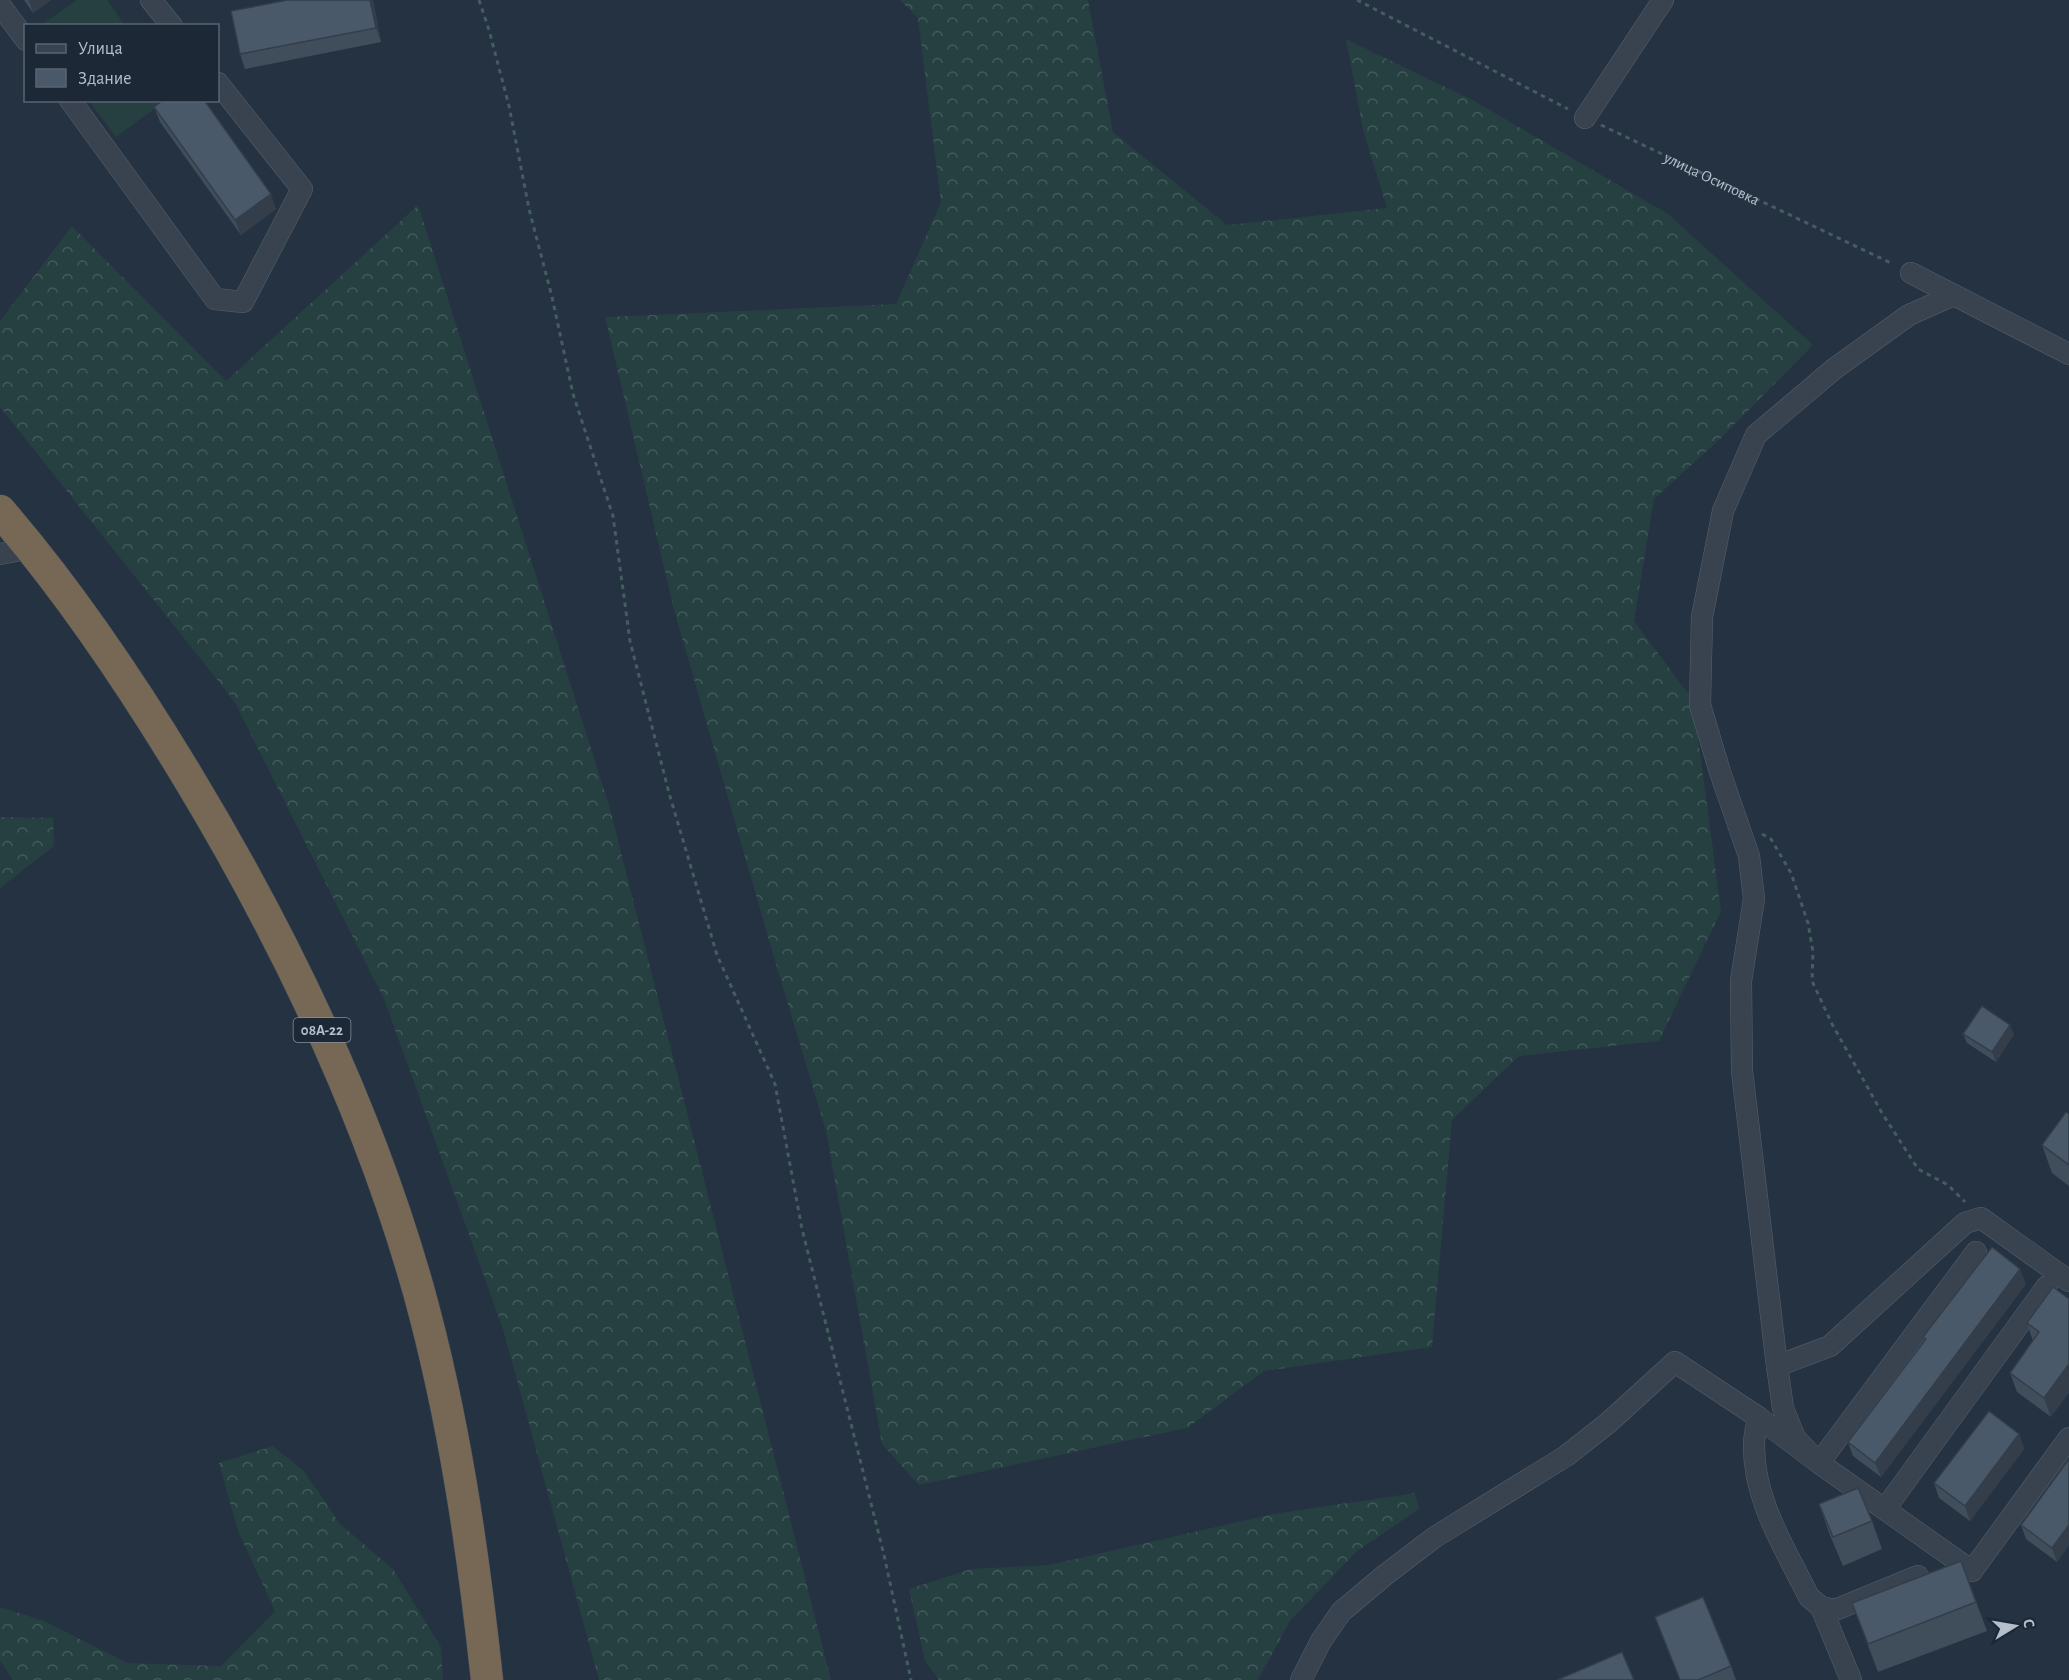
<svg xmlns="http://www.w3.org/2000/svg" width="2069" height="1680" font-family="'Alegreya Sans',sans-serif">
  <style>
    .forest { fill: url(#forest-crowns) }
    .pitch { fill: #264042 }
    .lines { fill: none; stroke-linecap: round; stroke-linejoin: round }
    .minor-casing { stroke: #56616e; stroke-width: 22 }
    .highway-casing { stroke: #434e5b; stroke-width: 33 }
    .path { stroke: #445d5f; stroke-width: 3; stroke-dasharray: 4.5 4.5; stroke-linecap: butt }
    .minor { stroke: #394350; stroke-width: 21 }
    .highway { stroke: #776855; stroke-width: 32 }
    .wall { fill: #404d5b }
    .shaded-wall { fill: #343e4a }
    .building { fill: #4a596a; stroke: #343e4a; stroke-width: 1.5 }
    .labels { text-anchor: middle; stroke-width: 4.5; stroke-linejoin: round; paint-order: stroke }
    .shield { fill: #1d2836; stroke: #87919e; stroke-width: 1.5 }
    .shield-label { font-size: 15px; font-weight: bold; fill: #b5becb }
    .street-label { font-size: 16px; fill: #b5becb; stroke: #1d2836 }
  </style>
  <defs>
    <pattern id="forest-crowns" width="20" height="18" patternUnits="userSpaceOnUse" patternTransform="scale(1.5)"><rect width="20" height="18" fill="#264042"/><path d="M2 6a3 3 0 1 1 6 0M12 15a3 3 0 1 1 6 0" fill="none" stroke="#435a5c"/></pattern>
  </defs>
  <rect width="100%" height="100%" fill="#243241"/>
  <g class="forest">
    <path d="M900 0H1088L1113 132 1227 225 1387 208 1363 130 1346 39 1476 102 1668 214 1813 345 1721 438 1654 499 1634 621 1693 700 1721 911 1659 1041 1519 1056 1452 1120 1432 1347 1264 1371 1187 1428 919 1485 882 1444 826 1131 773 954 674 610 605 317 896 304 941 202 918 18Z"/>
    <path d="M418 205 609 805 831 1680H599L503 1329 384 999 234 701 0 407V321L72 226 226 381Z"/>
    <path d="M0 817 53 818 54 846 0 888Z"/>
    <path d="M273 1446 304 1471 340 1524 393 1569 441 1647 443 1680H13L0 1661V1607L44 1621 127 1663 221 1666 275 1611 238 1531 219 1463Z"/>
    <path d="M1415 1493 1419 1509 1357 1551 1290 1621 1258 1680H939L925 1661 909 1589 971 1569 1049 1565 1273 1514Z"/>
  </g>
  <g class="pitch">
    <path d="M77 0H107L124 24 41 25Z"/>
    <path d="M89 101H165L116 137Z"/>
  </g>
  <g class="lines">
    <defs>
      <g id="minor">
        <path d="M151 0 172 26"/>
        <path d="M0 5 26 40"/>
        <path d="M70 100 215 299 243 302 302 189 218 83"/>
        <path d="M1585 118 1663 0"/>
        <path d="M1911 273 2069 354"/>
        <path d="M0 554 32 548"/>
        <path d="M1777 1366 1830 1346 1965 1223 1981 1218 2069 1281"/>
        <path d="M1758 1417C1757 1426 1754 1435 1754 1444 1753 1500 1785 1548 1809 1597L1821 1607 1835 1610 1918 1576"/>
        <path d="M1819 1463 1795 1438 1783 1408 1777 1366 1742 1071 1741 981 1754 899 1749 856 1720 772 1700 705 1702 617 1723 511 1756 435 1834 369 1909 315 1954 295"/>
        <path d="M1819 1463 1976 1252"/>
        <path d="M1885 1509 2047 1286"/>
        <path d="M1821 1607 1851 1680"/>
        <path d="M1301 1680 1321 1641 1341 1612 1385 1575 1435 1537 1566 1456 1608 1423 1675 1362 1758 1417 1819 1463 1972 1571 2069 1438"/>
      </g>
      <path id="highway" d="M0 511C70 592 131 683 186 774 284 936 368 1110 419 1292 454 1419 473 1549 487 1680"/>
    </defs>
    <use href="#minor" class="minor-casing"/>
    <use href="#highway" class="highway-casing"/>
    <g class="path">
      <path d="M479 0 489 30 509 106 529 209 552 297 573 394 613 516 630 641 669 793 717 955 775 1084 802 1229 884 1555 911 1680"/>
      <path d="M1357 0 1568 109"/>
      <path id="s1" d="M1601 125 1893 264"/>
      <path d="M1762 834 1771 839 1791 873 1808 923 1813 952 1812 981 1832 1024 1882 1113 1918 1169 1948 1185 1965 1202"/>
    </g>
    <use href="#minor" class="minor"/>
    <use href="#highway" class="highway"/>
  </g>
  <g class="wall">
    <path d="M24 0H51L33 13Z"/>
    <path d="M288 0H373L381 42 245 69 240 54Z"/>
    <path d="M154 107 276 209 241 235 160 122Z"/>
    <path d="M1963 1034H2014L1996 1062 1967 1043Z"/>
    <path d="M2069 1114V1186L2052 1173 2042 1145Z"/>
    <path d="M2026 1284 1881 1477 1853 1456 1848 1442 1925 1341 1923 1337Z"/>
    <path d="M2053 1287 2051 1417 2017 1392 2010 1373 2033 1341 2027 1323Z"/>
    <path d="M2019 1434 2024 1449 1970 1521 1939 1498 1934 1483Z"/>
    <path d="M2069 1459 2057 1562 2026 1539 2021 1525Z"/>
    <path d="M1819 1504 1872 1521 1882 1549 1843 1566 1829 1533Z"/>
    <path d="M1961 1561 1987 1631 1878 1672 1852 1603Z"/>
    <path d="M1655 1617 1731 1666 1736 1680H1680Z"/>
  </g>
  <g class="shaded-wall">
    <path d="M29 0H51L33 13Z"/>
    <path d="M370 0H373L381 42 376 28Z"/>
    <path d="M271 194 276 209 241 235 235 220Z"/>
    <path d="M2010 1025 2014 1034 1996 1062 1992 1052Z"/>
    <path d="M2020 1269 2026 1284 1881 1477 1875 1463Z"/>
    <path d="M2069 1364V1393L2051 1417 2044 1398Z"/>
    <path d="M2019 1434 2024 1449 1970 1521 1965 1506Z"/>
    <path d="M2069 1525V1546L2057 1562 2052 1548Z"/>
  </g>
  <g class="building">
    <path d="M288 0H370L376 28 240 54 231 11Z"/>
    <path d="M164 100H204L271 194 235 220 154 107Z"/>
    <path d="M1982 1006 2010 1025 1992 1052 1963 1034Z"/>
    <path d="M2066 1112 2069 1114V1165L2042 1145Z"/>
    <path d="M1992 1247 2020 1269 1875 1463 1848 1442 1926 1339 1923 1337Z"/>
    <path d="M2053 1287 2069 1299V1364L2044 1398 2010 1373 2039 1332 2027 1323Z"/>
    <path d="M1989 1411 2019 1434 1965 1506 1934 1483Z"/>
    <path d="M2069 1459V1525L2052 1548 2021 1525Z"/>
    <path d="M1858 1488 1872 1521 1833 1537 1819 1504Z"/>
    <path d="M1961 1561 1976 1602 1868 1644 1852 1603Z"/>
    <path d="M1703 1597 1731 1666 1698 1680H1680L1655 1617Z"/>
    <path d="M1622 1652 1634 1680H1557Z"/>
  </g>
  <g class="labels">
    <rect class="shield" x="293.5" y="1018" width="57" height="24" rx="4.5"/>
    <g class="shield-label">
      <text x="322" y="1035">08А-22</text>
    </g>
    <g class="street-label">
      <text dy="6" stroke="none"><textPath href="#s1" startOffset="123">улица Осиповка</textPath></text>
    </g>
  </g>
  <rect x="24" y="24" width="195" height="78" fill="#1d2836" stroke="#5a6472" stroke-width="1.5"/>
  <rect x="36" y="44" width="30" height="9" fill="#394350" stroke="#5a6472" stroke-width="1.5"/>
  <text x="78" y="54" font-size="18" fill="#b5becb">Улица</text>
  <rect x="36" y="69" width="30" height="18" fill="#4a596a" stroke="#5a6472" stroke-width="1.5"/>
  <text x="78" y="84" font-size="18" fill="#b5becb">Здание</text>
  <g transform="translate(2015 1626) rotate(79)" stroke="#1d2836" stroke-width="4.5" paint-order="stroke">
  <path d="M0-4.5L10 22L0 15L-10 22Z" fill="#b5becb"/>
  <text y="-9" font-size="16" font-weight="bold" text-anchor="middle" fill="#b5becb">С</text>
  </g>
</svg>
